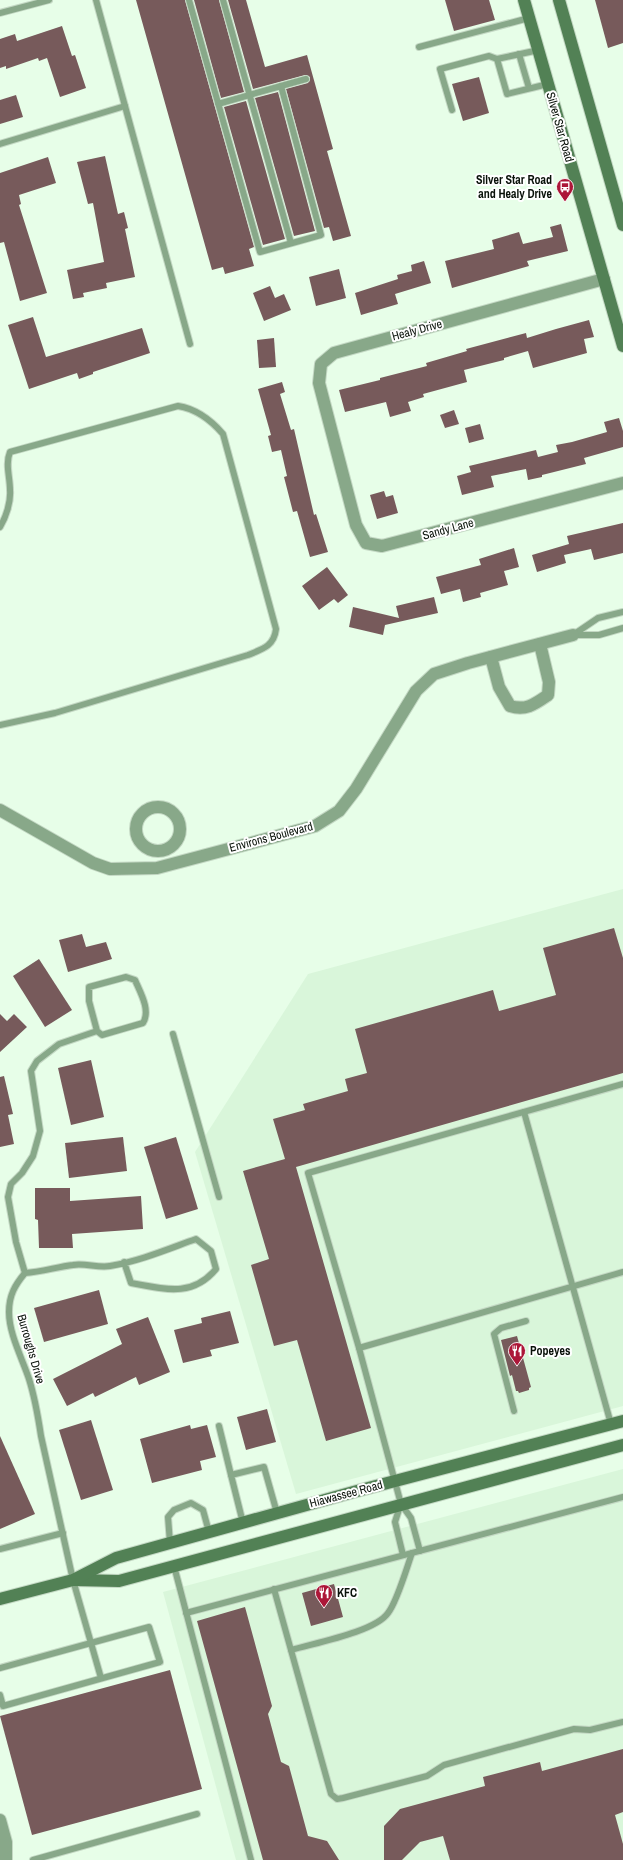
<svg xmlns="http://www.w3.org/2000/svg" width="623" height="1860" font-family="'Archivo Narrow',sans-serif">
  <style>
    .built { fill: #d9f6da }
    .building { fill: #775a5b }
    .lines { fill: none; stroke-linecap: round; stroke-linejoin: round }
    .lane-casing { stroke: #c4d8c4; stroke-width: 8 }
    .street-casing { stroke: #c4d8c4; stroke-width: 14 }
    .secondary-casing { stroke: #c4d8c4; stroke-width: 14 }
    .lane { stroke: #88a889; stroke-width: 6 }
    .street { stroke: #88a889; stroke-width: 12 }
    .secondary { stroke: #528155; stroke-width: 12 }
    .labels { text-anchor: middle; stroke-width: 4; stroke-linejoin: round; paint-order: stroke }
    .street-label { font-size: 12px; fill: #0a120a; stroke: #fff }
    .poi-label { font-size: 12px; font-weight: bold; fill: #0a120a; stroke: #fff; text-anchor: start }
  </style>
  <rect width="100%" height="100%" fill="#e7fee8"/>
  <g class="built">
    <path d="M623 889V1406L296 1494 195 1152 308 974Z"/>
    <path d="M623 1469V1860H236L163 1592Z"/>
  </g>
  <g class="building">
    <path d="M136 0H185L254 247 249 249 254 266 225 274 223 267 212 270Z"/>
    <path d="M194 0H219L244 92 221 98Z"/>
    <path d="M228 0H246L265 67 307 55 333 149 327 151 351 236 333 241 329 227 324 228 286 89 308 83 310 77 305 75 253 89Z"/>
    <path d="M445 0H489L495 20 454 31Z"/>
    <path d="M595 0H623V43L608 48Z"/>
    <path d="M62 26 72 56 75 55 86 88 60 97 47 58 39 61 38 58 6 69V66L0 68V39L15 34 17 41Z"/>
    <path d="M479 77 489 113 463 121 452 84Z"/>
    <path d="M278 92 315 231 294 236 255 98Z"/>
    <path d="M16 95 23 117 0 124V100Z"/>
    <path d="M246 101 285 239 263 245 224 107Z"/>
    <path d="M105 156 118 214 124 212 128 228 125 229 135 277 106 283 107 288 83 293 84 297 73 299 67 270 104 262 93 203 88 204 77 162Z"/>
    <path d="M48 157 56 183 19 195 21 204 19 205 47 293 20 301 4 242 0 243V173Z"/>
    <path d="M561 224 568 251 527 261 529 266 452 288 445 261 494 249 492 240 519 232 523 244 553 237 550 227Z"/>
    <path d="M424 261 431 283 395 294 398 304 361 315 355 293 398 279 397 275 412 271 411 265Z"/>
    <path d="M339 269 346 298 316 306 309 277Z"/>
    <path d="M270 286 275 298 284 294 291 310 264 321 253 293Z"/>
    <path d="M33 317 46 357 142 328 150 353 93 372V374L79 379 77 373 29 389 8 325Z"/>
    <path d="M589 320 594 337 584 339 587 353 533 368 528 351 504 358V360L464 370 467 382 423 394 424 397 408 402 411 411 390 417 386 402 345 412 339 390 380 380V378L427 366 426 363 467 351 466 349 526 333 527 338 556 329Z"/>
    <path d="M274 338 276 367 259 368 257 340Z"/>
    <path d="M282 382 285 392 280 394 291 430 294 429 314 515 316 514 328 552 310 557 297 511 293 512 284 477 287 476 281 450 272 452 268 436 271 435 258 389Z"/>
    <path d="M454 410 459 424 445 428 440 415Z"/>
    <path d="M619 418 623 431V447L584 458 586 464 542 475V477L528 480 526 469 491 476 494 487 462 495 457 476 471 472 469 466 536 450 538 457 558 452 556 445 572 442 607 432 604 422Z"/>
    <path d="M480 424 484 439 469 443 465 428Z"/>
    <path d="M384 491 386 497 393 495 398 513 377 519 370 495Z"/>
    <path d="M623 523V553L594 560 591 549 564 555 566 563 537 572 532 555 569 544 567 536Z"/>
    <path d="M514 548 519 567 504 571 508 585 480 593 481 597 463 602 460 589 441 594 436 577 481 565 479 559Z"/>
    <path d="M327 567 348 595 338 603 334 599 319 610 302 586Z"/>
    <path d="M434 597 438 613 385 625 383 635 349 627 353 607 399 618 396 606Z"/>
    <path d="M614 928 623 958V1073L296 1167 371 1428 326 1441 297 1340 274 1346 251 1265 269 1259 243 1171 285 1159 273 1119 305 1110 303 1104 348 1091 345 1079 367 1073 355 1029 493 990 499 1011 556 995 543 948Z"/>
    <path d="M82 934 86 947 106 942 112 959 68 972 59 940Z"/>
    <path d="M39 959 72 1010 45 1027 13 976Z"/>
    <path d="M0 1014 7 1021 14 1014 27 1027 0 1052Z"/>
    <path d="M91 1060 104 1117 71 1125 58 1068Z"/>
    <path d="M4 1076 13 1114 8 1115 14 1144 0 1147V1077Z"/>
    <path d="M123 1137 127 1171 69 1178 65 1143Z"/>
    <path d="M176 1137 198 1209 166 1219 144 1147Z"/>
    <path d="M35 1188H70V1201L141 1196 143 1229 72 1234 73 1248H39L38 1220 35 1219Z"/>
    <path d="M99 1290 108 1324 44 1342 34 1308Z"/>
    <path d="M230 1311 239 1343 210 1350 212 1356 183 1363 174 1330 202 1323 201 1318Z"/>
    <path d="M148 1317 170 1372 139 1385 136 1377 95 1397 93 1393 67 1406 53 1379 122 1344 116 1329Z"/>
    <path d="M517 1336 531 1387 529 1388V1390L519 1393 518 1391H516L512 1375 510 1376 501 1340Z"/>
    <path d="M267 1409 276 1442 246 1450 237 1417Z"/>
    <path d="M91 1420 113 1490 81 1500 59 1430Z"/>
    <path d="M190 1425 191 1429 207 1425 216 1457 200 1461 202 1470 152 1483 140 1439Z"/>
    <path d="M0 1436 35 1514 0 1529Z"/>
    <path d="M334 1584 343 1617 311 1626 302 1593Z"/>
    <path d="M245 1607 272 1706 268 1714 281 1762 289 1766 308 1836 327 1841 339 1860H263L197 1621Z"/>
    <path d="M170 1670 202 1789 32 1835 0 1716Z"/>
    <path d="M623 1749V1812L615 1815 623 1844V1860H450L443 1836 420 1842 402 1860H384V1826L400 1809 485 1786 483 1777 540 1762 542 1771Z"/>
  </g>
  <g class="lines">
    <defs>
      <g id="lane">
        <path d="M96 0 190 344"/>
        <path d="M189 0 260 252 321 235 281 86 218 104"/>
        <path d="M223 0 291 243"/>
        <path d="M0 13 49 0"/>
        <path d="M419 47 529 18"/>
        <path d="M519 54 529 88"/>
        <path d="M497 59 507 94 548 84"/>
        <path d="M281 86 306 79"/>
        <path d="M452 110 440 69 489 56 497 59 539 50"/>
        <path d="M0 144 125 106"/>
        <path d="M0 527C6 517 11 502 10 490 10 477 5 464 10 452L178 406C197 409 211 420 223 434L276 629C274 646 263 649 248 655L55 713 0 725"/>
        <path d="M573 635 598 618 623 612"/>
        <path d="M573 635H599L623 628"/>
        <path d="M173 1034 219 1197"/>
        <path d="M524 1112 611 1424"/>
        <path d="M25 1273 16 1242 8 1197 11 1184 22 1173 33 1156 40 1131 31 1071 37 1061 59 1044 97 1031 102 1035 143 1023C151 1010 140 992 135 980L126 977 89 987V1001L97 1031"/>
        <path d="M359 1348 623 1272"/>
        <path d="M514 1411 494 1334 501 1328 526 1321"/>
        <path d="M219 1426 231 1475"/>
        <path d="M400 1506 395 1522 403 1555"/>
        <path d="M243 1523 231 1475 264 1467 277 1513"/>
        <path d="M170 1543 168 1517 174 1510 191 1503 203 1510 209 1532"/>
        <path d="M0 1549 63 1533"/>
        <path d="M420 1551 411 1518 401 1504 359 1348 308 1173 623 1084"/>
        <path d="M174 1566 251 1860"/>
        <path d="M274 1589 331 1794 337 1799 343 1798 427 1776 444 1765 574 1729 590 1730 623 1722"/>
        <path d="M186 1613 623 1497"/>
        <path d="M291 1650C314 1643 375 1632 388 1613 397 1602 407 1567 412 1553"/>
        <path d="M0 1668 149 1627 160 1662 3 1706 0 1695"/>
        <path d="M101 1678 73 1580 41 1436C38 1416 35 1398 29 1379 22 1358 9 1334 9 1312 9 1295 15 1285 25 1273 41 1272 57 1267 73 1265 85 1263 98 1268 110 1266 140 1261 168 1249 196 1239L211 1251 216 1269C192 1298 164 1289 131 1283L124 1262"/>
        <path d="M33 1860 197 1814"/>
      </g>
      <g id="street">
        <path d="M604 279 334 353 321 364 319 383 356 525 366 543 382 546 623 483"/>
        <path d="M491 657 499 687 510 706C526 711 535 704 548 695L549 682 540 644"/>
        <circle cx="158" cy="829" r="22"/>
        <path d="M0 810 93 863 110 869 157 868 315 826 339 811 356 789 416 691 434 674 468 663 573 635"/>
        <path d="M0 1820 6 1842V1860"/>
      </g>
      <g id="secondary">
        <path d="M524 0 623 346"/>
        <path d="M559 0 623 225"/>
        <path d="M74 1580 119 1581 623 1445"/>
        <path d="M0 1599 73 1580 116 1558 357 1491 623 1421"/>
      </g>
    </defs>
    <use href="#lane" class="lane-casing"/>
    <use href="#street" class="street-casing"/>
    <use href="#secondary" class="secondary-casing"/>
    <use href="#lane" class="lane"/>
    <use href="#street" class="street"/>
    <use href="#secondary" class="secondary"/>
  </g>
  <defs>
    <symbol id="bus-pin" viewBox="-11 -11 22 30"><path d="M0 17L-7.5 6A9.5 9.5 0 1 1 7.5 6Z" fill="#ac1638" stroke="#fff"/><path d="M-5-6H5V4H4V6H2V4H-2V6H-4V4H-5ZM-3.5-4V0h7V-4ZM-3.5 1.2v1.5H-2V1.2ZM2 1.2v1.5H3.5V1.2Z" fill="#fff"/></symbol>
    <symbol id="restaurant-pin" viewBox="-11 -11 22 30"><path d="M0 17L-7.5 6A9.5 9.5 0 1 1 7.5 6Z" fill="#ac1638" stroke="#fff"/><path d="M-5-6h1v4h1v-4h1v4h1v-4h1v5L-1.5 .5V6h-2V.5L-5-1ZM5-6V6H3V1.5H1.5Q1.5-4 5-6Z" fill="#fff"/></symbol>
  </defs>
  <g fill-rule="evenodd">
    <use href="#bus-pin" x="555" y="177" width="20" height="27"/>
    <use href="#restaurant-pin" x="507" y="1341" width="20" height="27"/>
    <use href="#restaurant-pin" x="314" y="1583" width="20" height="27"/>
  </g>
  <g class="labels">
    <g class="street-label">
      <text transform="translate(560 127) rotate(74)" y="4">Silver Star Road</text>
      <text transform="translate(417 330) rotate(-15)" y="4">Healy Drive</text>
      <text transform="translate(448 529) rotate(-15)" y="4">Sandy Lane</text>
      <text transform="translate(271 837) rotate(-15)" y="4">Environs Boulevard</text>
      <text transform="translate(31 1349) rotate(74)" y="4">Burroughs Drive</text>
      <text transform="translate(346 1494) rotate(-15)" y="4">Hiawassee Road</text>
    </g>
    <g class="poi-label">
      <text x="552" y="184" text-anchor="end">Silver Star Road<tspan x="552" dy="14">and Healy Drive</tspan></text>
      <text x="530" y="1355">Popeyes</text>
      <text x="337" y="1597">KFC</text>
    </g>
  </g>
</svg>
